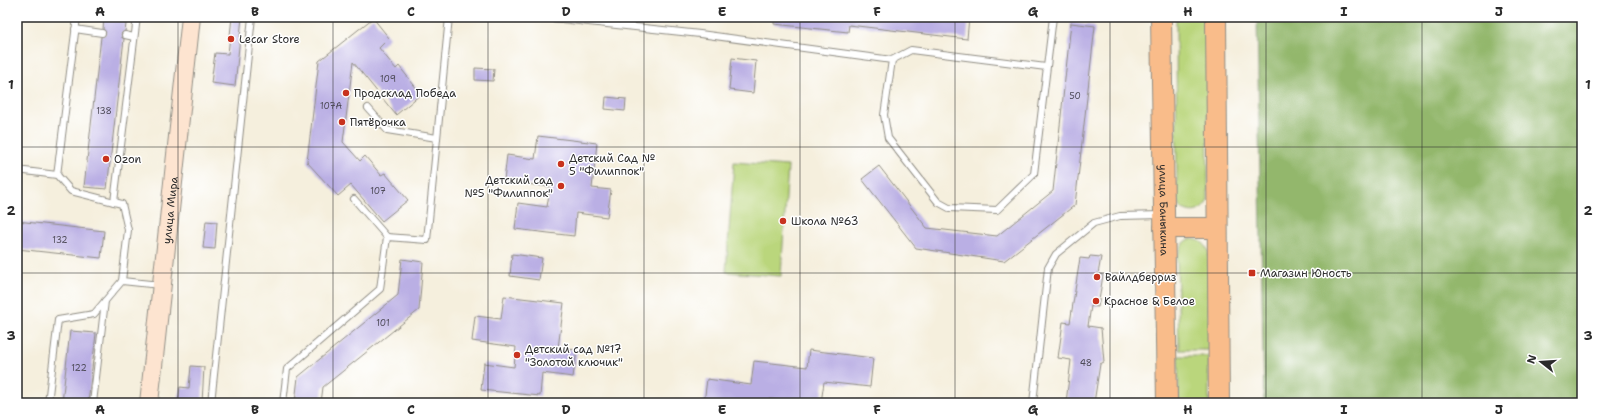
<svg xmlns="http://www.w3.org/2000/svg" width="1599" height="420" font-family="'Shantell Sans',sans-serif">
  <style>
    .green { fill: #bad67c; stroke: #728054 }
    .forest { fill: #93b76c; stroke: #5f714c }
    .building { fill: #baafe4 }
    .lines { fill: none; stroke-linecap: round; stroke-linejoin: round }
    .lane-casing { stroke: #908d84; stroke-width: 8 }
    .secondary-casing { stroke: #908d84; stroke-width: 20 }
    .primary-casing { stroke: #908d84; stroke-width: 22 }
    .lane { stroke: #fff; stroke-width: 6 }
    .secondary { stroke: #fde4d0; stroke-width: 18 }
    .primary { stroke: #f9bc8a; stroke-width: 20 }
    .grid { fill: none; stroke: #2b2b2b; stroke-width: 1; stroke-opacity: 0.55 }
    .poi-dot { fill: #c8321e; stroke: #fff; stroke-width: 1.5 }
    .labels { text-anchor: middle; stroke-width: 3; stroke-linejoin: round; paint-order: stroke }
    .number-label { font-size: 9px; fill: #4f4c59 }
    .poi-label { font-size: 11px; fill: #2b2b2b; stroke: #fff; text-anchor: start }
    .street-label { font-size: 11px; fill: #2b2b2b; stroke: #fff }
    .neatline { fill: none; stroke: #2b2b2b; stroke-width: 1.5 }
    .grid-label { font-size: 13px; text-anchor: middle; font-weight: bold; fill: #2b2b2b }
  </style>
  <rect width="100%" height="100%" fill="#fff"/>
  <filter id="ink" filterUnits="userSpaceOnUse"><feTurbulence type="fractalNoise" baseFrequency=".025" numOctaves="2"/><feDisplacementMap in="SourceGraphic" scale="8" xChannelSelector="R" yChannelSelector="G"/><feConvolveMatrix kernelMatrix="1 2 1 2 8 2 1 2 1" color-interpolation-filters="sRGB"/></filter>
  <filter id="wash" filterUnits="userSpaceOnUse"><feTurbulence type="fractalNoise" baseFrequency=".012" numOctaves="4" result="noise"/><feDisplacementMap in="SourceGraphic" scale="16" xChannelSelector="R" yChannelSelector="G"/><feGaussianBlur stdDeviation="0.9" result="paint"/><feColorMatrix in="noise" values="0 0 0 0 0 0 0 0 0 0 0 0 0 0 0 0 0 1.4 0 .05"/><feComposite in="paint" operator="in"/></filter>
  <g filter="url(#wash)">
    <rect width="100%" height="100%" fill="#f5efdd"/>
    <g class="green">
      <path d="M1176 17H1207L1208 200C1202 212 1193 215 1181 208L1177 197Z"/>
      <path d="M734 162 788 166 781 276 726 272Z"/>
      <path d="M1189 239C1200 239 1206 243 1209 253V350H1179L1177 257 1182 245Z"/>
      <path d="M1178 356H1209V403H1179Z"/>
    </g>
    <path class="forest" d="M1257 17H1582V403H1264Z"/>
    <g id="blocks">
      <g class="building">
        <path d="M104 17H127L125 31 121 34 124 39 107 189 84 187 101 37 106 33 103 29Z"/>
        <path d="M232 17H242L235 86 211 83 215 53 228 54Z"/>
        <path d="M774 17H969L967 39 849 25 848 32 774 24Z"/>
        <path d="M373 18 389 38 379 48 396 69 399 66 421 94 396 115 353 62 343 142 360 161 365 156 381 175 385 173 408 200 382 221 351 185 338 196 307 162 319 61Z"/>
        <path d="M1071 23 1095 26 1075 205 1004 261 916 248 862 179 879 166 927 228 997 236 1053 191Z"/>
        <path d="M732 58 756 61 753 93 729 90Z"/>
        <path d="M475 68 494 69 493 81 475 80Z"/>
        <path d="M606 97 626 99 625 111 605 109Z"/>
        <path d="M538 136 597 143 592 188 611 190 607 217 576 213 574 236 515 229 518 203 547 207 550 187 504 181 507 155 535 159Z"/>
        <path d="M17 221 104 231 101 258 17 249Z"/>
        <path d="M206 221 217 222 215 249 203 248Z"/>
        <path d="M512 254 542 258 539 280 510 276Z"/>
        <path d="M1090 256 1101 257 1098 274 1103 275 1098 307 1091 306 1088 326 1101 328 1104 362 1100 364 1094 403H1066L1071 360 1058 358 1063 322 1070 323 1080 258 1089 259Z"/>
        <path d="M402 259 423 262 419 310 323 387 321 403H295L298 377 398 295Z"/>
        <path d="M504 296 564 303 558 348 577 350 573 377 542 373 540 396 481 390 484 363 514 367 516 347 472 341 475 316 501 319Z"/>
        <path d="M70 331 96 333 88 403H62Z"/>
        <path d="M809 350 873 358 870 387 824 382 821 403 769 399V403H704L707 379 751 385 754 361 807 367Z"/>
        <path d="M191 366 204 367 202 403H178L180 387 189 388Z"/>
      </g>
    </g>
  </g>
  <g filter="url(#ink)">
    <use href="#blocks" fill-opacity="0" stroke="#908d84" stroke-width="1"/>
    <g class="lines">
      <defs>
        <g id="lane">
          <path d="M542 17 700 34 892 60 911 50 1046 67"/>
          <path d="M75 29 102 33"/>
          <path d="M125 35 134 37"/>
          <path d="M892 60 884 115 888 138 938 202 949 208 997 210 1034 174 1053 17"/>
          <path d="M368 108 387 130 437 138"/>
          <path d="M17 170 57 175 71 191 122 204 128 230 122 281"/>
          <path d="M57 175 77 17"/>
          <path d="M354 199 387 237"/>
          <path d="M114 202 137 17"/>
          <path d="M48 403 58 320 94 314 122 281 160 285"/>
          <path d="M93 403 105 301"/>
          <path d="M211 403 252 17"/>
          <path d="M283 403 287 369 380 289 387 237 427 240 449 17"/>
          <path d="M1033 403 1048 268 1056 254 1094 223 1120 216 1162 215"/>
        </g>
        <g id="secondary">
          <path id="s1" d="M149 403 191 17"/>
        </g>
        <g id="primary">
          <path id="s2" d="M1161 17 1167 403"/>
          <path d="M1216 17 1219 403"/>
          <path d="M1164 228H1217"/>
        </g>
      </defs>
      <use href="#lane" class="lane-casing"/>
      <use href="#secondary" class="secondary-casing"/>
      <use href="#primary" class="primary-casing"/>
      <use href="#lane" class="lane"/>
      <use href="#secondary" class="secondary"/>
      <use href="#primary" class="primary"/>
    </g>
  </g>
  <path class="grid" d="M178 17V403M333 17V403M488 17V403M644 17V403M800 17V403M955 17V403M1110 17V403M1266 17V403M1422 17V403M17 147H1582M17 273H1582"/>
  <g class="poi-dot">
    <circle cx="231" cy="39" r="4"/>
    <circle cx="346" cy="93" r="4"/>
    <circle cx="342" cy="122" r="4"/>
    <circle cx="106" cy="159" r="4"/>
    <circle cx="561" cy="164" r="4"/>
    <circle cx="561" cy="186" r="4"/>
    <circle cx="783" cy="221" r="4"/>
    <rect x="1248" y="269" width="8" height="8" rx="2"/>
    <circle cx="1097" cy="277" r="4"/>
    <circle cx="1096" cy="301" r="4"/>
    <circle cx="517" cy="355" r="4"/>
  </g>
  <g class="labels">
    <g class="number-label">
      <text x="388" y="82">109</text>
      <text x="1075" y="99">50</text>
      <text x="331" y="109">107А</text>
      <text x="104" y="114">138</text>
      <text x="378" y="194">107</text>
      <text x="60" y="243">132</text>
      <text x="383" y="326">101</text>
      <text x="1086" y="366">48</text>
      <text x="79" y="371">122</text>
    </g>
    <g class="poi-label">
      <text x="239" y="43">Lecar Store</text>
      <text x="354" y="97">Продсклад Победа</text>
      <text x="350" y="126">Пятёрочка</text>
      <text x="569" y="162">Детский Сад №<tspan x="569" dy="13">5 "Филиппок"</tspan></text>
      <text x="114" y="163">Ozon</text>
      <text x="553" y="184" text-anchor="end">Детский сад<tspan x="553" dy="13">№5 "Филиппок"</tspan></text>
      <text x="791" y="225">Школа №63</text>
      <text x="1260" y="277">Магазин Юность</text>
      <text x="1105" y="281">Вайлдберриз</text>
      <text x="1104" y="305">Красное &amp; Белое</text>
      <text x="525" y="353">Детский сад №17<tspan x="525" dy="13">"Золотой ключик"</tspan></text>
    </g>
    <g class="street-label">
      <text dy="4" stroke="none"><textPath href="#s1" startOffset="194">улица Мира</textPath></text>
      <text dy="4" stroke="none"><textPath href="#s2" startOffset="193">улица Баныкина</textPath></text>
    </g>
  </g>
  <rect width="1599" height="420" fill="none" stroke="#fff" stroke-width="44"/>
  <g transform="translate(1541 362) rotate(287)" stroke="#ffffff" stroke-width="3" paint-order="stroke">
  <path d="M0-3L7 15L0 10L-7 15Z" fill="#2b2b2b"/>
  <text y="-6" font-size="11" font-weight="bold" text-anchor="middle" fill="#2b2b2b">N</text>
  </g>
  <rect x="22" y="22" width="1555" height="376" class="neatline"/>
  <g class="grid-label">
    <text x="100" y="16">A</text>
    <text x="255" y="16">B</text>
    <text x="411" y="16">C</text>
    <text x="566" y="16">D</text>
    <text x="722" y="16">E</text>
    <text x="877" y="16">F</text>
    <text x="1033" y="16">G</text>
    <text x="1188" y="16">H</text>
    <text x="1344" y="16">I</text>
    <text x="1499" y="16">J</text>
    <text x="11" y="89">1</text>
    <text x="1588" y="89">1</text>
    <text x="11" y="215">2</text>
    <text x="1588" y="215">2</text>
    <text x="11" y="340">3</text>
    <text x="1588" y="340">3</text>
    <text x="100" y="414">A</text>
    <text x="255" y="414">B</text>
    <text x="411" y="414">C</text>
    <text x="566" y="414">D</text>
    <text x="722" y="414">E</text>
    <text x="877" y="414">F</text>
    <text x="1033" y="414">G</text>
    <text x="1188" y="414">H</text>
    <text x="1344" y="414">I</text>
    <text x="1499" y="414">J</text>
  </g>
</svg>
